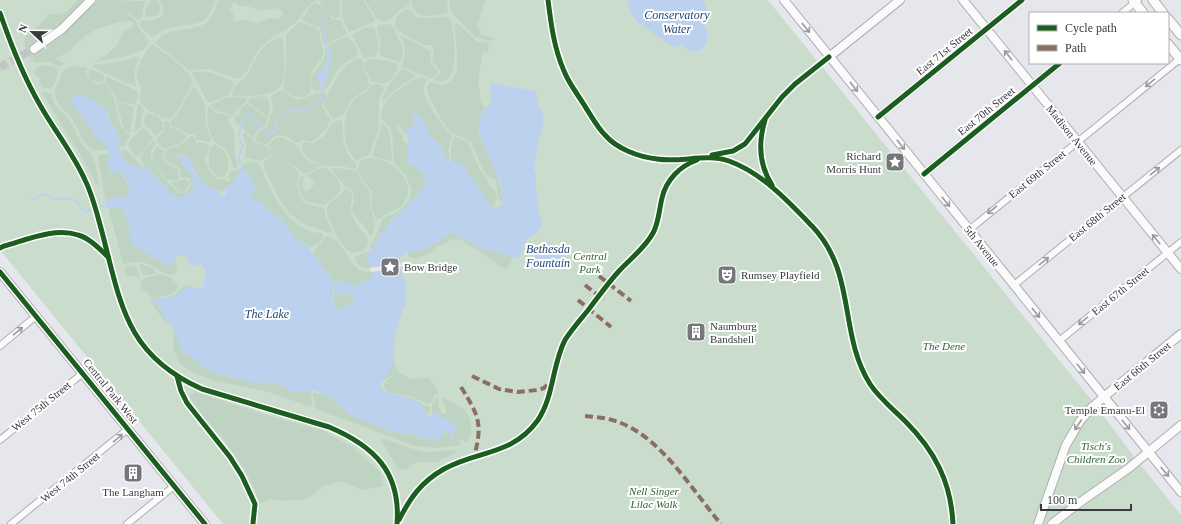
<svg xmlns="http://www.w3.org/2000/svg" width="1181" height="524" font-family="'Times New Roman',serif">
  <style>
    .green { fill: #caddcd }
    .forest { fill: #bfd3c2; fill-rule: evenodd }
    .water { fill: #bcd1ed; fill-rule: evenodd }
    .pier { fill: #e6e7ec }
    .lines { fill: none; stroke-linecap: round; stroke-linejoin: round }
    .stream { stroke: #bcd1ed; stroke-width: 2 }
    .secondary-tunnel { stroke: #c3c4c9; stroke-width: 8; stroke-dasharray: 8 4; stroke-linecap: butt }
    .minor-casing { stroke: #aeafb2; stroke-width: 8 }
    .secondary-casing { stroke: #aeafb2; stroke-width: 10 }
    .primary-casing { stroke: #aeafb2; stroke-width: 11 }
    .minor { stroke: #fbfbfc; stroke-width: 6 }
    .secondary { stroke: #fbfbfc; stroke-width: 8 }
    .primary { stroke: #fbfbfc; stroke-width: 9 }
    .quiet { stroke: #8d6e63; stroke-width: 4; stroke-dasharray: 8 4; stroke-linecap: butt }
    .cycleway-casing { stroke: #fff; stroke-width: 8 }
    .cycleway { stroke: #1b5e20; stroke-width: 5 }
    .oneway { stroke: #9a9a9c }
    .labels { text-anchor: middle; stroke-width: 4; stroke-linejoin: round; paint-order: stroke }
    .street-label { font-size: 11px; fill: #393a3d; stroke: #fff }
    .poi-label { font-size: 11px; fill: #393a3d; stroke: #fff; text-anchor: start }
    .park-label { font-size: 11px; font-style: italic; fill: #316333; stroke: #fff }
    .water-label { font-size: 12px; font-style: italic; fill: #204778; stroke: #fff }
  </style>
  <rect width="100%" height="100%" fill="#e6e7ec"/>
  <path class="green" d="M0 0H768L1097 407 1135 458 1181 515V524H223L0 250Z"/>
  <g class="forest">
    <path d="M77 0H84L60 24 31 45 36 54C60 40 79 20 98 0L146 1 143 9 142 17 138 20 129 13 128 14 137 22C137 30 146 34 148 42L145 49 130 55 94 62C110 54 118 47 124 30L132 27 134 23 130 21 120 22 96 29 84 37 68 52 55 59 63 63H68L60 66 48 62 35 63 30 58 26 51 24 42 26 36 46 19 49 14C66 14 66 14 77 0Z"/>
    <path d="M151 0H157L160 6V12L156 16 145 17 146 7Z"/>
    <path d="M160 0H215C208 30 192 22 168 28 162 30 158 35 152 37L141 27 140 23 141 20H155L162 16 164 10Z"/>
    <path d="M218 0H317C307 4 305 13 298 20 285 33 267 37 257 52 251 61 248 76 237 79L208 69 189 70 155 43 163 35 168 33C195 25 210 33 218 0ZM234 2 239 6H247L261 11 276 8 283 12 280 20 271 18 258 23 247 20 234 22 233 13 230 9Z"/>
    <path d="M320 0H340V17L335 18 329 14 319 1Z"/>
    <path d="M342 0H363L374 18V22L349 32 342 16Z"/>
    <path d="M365 0H409L410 5 400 10 390 20 382 22 377 19Z"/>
    <path d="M411 0H447L448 10 447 13 444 14C427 16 415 21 411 0Z"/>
    <path d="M449 0H485L477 27H478L481 34 493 38 492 41 475 37 453 14 451 12Z"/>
    <path d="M316 3 322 6 332 19 341 21 346 33 345 35 324 45 320 28 302 20 311 5Z"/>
    <path d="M407 9 410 10 415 16 420 18 448 17 451 21C454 34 463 91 434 80L439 75 441 71 432 61 434 50 433 47 431 45H424L397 30 395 24 396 18 401 12Z"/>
    <path d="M300 22 315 27 319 30 320 39 323 49V53L322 58 313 69 310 75 311 91C303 102 290 97 283 88L286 67V36L287 33Z"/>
    <path d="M456 23 458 24 476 41 489 43 488 52 483 51 478 81 480 93V100L482 105 485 108 480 118 478 133 489 156 497 177 499 180 503 203C497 198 496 186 496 179L489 177 483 170 471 142 453 133 443 123 429 96 427 90V86L430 82C434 82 437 85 442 85 469 81 451 39 456 23Z"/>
    <path d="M388 24C394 25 395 31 397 36 401 45 406 52 400 62L380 56V43L377 27 379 25Z"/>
    <path d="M374 27C377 35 382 51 374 57L364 58 352 35 365 28Z"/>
    <path d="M399 34 430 51 431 64 438 71C438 74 434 78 430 78L402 67 405 51V46Z"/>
    <path d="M280 37H282L283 38C283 50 288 78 280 87 276 92 266 94 260 95 251 96 241 97 232 96 231 86 241 83 246 76 253 68 256 55 264 47 268 42 274 40 280 37Z"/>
    <path d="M345 37H347C353 40 358 49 358 55 352 59 346 61 341 66 334 73 332 85 324 89V82L328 73 329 64 332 58V52L328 45Z"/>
    <path d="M153 45C164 52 188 69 193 82L181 105 171 118H164L148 110 140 102 141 88 137 78V72L141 60 150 46Z"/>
    <path d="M326 47 328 58 324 69 319 71 321 86 323 90 315 91C305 79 315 72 322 63 325 58 325 52 326 47Z"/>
    <path d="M136 57H139L134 73 136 86 126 83 93 67 95 65 119 62Z"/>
    <path d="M359 58 362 59 364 70 368 79 369 84 367 89 351 100 342 116 333 119 324 105C331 87 339 66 359 58Z"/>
    <path d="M368 59C376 59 394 59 398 67 391 83 388 86 371 81L365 69 364 63Z"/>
    <path d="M44 65 54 67 58 70 56 81 50 89 41 87 40 79 33 72 38 67Z"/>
    <path d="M75 66 87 68C85 78 90 80 97 85L104 83C121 96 112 124 130 135L125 146 118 147C126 133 107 125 108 112L105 108 84 95 72 98V104L88 123 108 149 95 151 89 147 84 141 72 118 59 105 56 99 55 90 62 72 66 69Z"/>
    <path d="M90 69 104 75V81C97 82 91 82 88 75Z"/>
    <path d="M402 69 414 74 415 77 399 87 382 102C382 93 395 75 402 69Z"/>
    <path d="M193 72C208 70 221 75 234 83V84L229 95 208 103 197 81 192 75Z"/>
    <path d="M106 77H108L137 91 138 95 135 105 126 102 117 103 115 95 105 81Z"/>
    <path d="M423 77 427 80C426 83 424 86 424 89 423 100 443 128 452 135L448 151 450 157 449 161 445 158 443 149 427 131 423 119 415 112H414L412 115 415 124 414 126 408 128 406 132 407 135 398 124 395 125 403 137 402 141 408 145V162L422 173 425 180 424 187 420 194 410 202 408 206 391 219 386 230 380 234 378 241 371 249 370 246 375 238 382 220 387 216 395 213 403 208 408 201 412 190 406 176 394 162 392 133 390 127 381 118C381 114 382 110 384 105 389 96 412 77 423 77Z"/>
    <path d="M377 84 381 85 384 88 379 101 378 131 369 155 356 160C342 146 340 117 353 101 359 94 368 94 372 85Z"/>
    <path d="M194 86 200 94 205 106 203 107 205 108 206 125 211 140V142L197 140 194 134H188L177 127H172L170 125C171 120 174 118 177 114 183 106 187 94 194 86Z"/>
    <path d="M43 91 51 94 55 105 69 119 83 146 93 157 96 167 99 186 97 185 79 152 42 93Z"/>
    <path d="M279 91H283L294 99 298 100 317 93 325 92 326 97 322 106 330 120 327 128 314 141 309 142 303 140 296 143C290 138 282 132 274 137 271 139 269 142 266 144L260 143 255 140 258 132 267 127 273 108 271 96Z"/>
    <path d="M263 96 267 97C271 105 270 110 268 118L248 102 250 98Z"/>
    <path d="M233 97 246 98 247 99C243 106 236 109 232 116 226 110 220 116 210 105L225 98Z"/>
    <path d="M124 103 134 108 130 133 124 129 117 105 118 104Z"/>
    <path d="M247 103 267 119 265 126 257 130 253 138 235 121 234 118V116L238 117 241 111 240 109Z"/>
    <path d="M138 104 140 105 144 110 141 119 142 125 139 129 134 132Z"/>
    <path d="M209 106 217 113 230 116 228 121 234 131 235 156 238 166 235 168H233C232 161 229 152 224 148 220 145 216 143 214 140 208 132 205 115 209 106Z"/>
    <path d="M147 114 156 115 163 122 162 130 155 136 151 129C144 127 141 120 147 114Z"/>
    <path d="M342 120C343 135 342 152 356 163V168C351 170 346 166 341 166 335 166 330 167 325 166 316 164 299 155 302 144L305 142 312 144 316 142 324 136 333 122Z"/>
    <path d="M165 121H168L170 128 177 129 186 135V137L182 142 165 149 159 145 156 139 163 132Z"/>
    <path d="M382 124 386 126 390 136 392 157 391 161 372 156 377 141Z"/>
    <path d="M143 127 153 137 139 156 136 157C121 142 133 139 143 127Z"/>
    <path d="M244 132 256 143 267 146 270 153 269 157 264 158 260 161 250 158H245L246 144 243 136Z"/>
    <path d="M191 136H193L197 143H203L208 145 209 149 205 159C207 169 213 181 224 179L228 182 230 180 228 176 232 170 236 171 249 162 259 163 257 165 258 166 260 164C268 187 281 217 305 229 310 231 317 233 323 234 323 242 315 245 309 248L306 244 295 238 286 225 275 214 268 211 265 205 260 202 253 201 252 199 255 187 249 174 238 175C232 186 232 182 224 189L225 191C214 193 200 181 195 172 193 169 194 166 192 163 189 155 178 153 170 155L180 158 183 166 192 175 194 187C192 191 189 194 185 196 173 202 166 187 159 180 154 175 141 165 141 158 142 152 149 144 153 140H155L156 143 151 151V157L157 166 162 176 178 192 182 193 187 192 191 186 189 179 185 177 181 178C184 161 167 168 164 156L168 149 184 143Z"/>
    <path d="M454 136 468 142 479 169 487 179 488 185 490 187 494 188 497 198 494 204V208L489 204 482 192 475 185 464 165 451 163V147Z"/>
    <path d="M279 137 285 139 297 145 301 152 306 159 320 166 307 173H303L288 162 287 163 299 172 297 185 299 194 302 201 310 205 324 208 326 218 332 231V233C326 233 321 230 317 229 292 221 282 206 272 184 268 177 264 170 264 163L265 160 271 158 269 145 274 139Z"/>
    <path d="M214 144 224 151 229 162 227 173 223 177C207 178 205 153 214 144Z"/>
    <path d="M157 146 164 151 162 157 165 162 178 169 179 177 177 180H167C164 177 152 158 152 154Z"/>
    <path d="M126 150 142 166 139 168 131 165 122 156 120 151Z"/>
    <path d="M109 153V157L108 169 110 172H121C125 179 131 188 129 196L106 200 105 198 98 158 99 155Z"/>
    <path d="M369 158C390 157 419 181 404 203 400 209 394 210 388 213 384 215 381 218 378 220L376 219 371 206 372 191 362 179 358 170 360 161Z"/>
    <path d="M324 167C332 173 348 185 337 195 334 199 328 202 324 205L306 201C300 195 298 187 299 179L301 176 305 177 302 182 303 188 306 192 313 186 314 183 310 178 306 176C311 172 317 169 324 167Z"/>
    <path d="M337 168 357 171 362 182 370 192V205L375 225 372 236 369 234C366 225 356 219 351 210L354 203 353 191 351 189 344 185 332 171 333 169Z"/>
    <path d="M185 179 188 181 189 185 185 191 180 192 171 183Z"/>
    <path d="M344 189C359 191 349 203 350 212 353 217 356 224 359 228 362 232 367 235 368 241 369 244 367 246 365 249 361 252 355 254 350 252 343 249 326 218 327 210 327 201 340 199 344 189Z"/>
    <path d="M111 207 123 209V213L128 221 130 238 137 248 147 252 167 265 174 263 176 262 177 265 175 274C162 277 154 264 142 262 136 261 129 264 123 264L109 210Z"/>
    <path d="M449 234H455L485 250 511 256 512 257 510 265 506 269 500 266 473 247 465 244 463 240 450 239 444 244 439 245 427 255 419 257 416 259 409 257 408 253C425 251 436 243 449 234Z"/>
    <path d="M326 236C349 239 345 276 373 272V277L357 286 349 284 343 281 336 284 333 282 328 272 322 266 313 253Z"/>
    <path d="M366 252 368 254V263L372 267C364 269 360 268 355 260V257Z"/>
    <path d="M141 264 152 268 156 272 151 275H143L139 266Z"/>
    <path d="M132 266 137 268 140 278 133 276 127 277 124 269 126 267Z"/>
    <path d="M160 274 173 278 172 279 174 282 176 281 178 288 173 294 152 298 146 292 141 290C140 275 149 278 160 274Z"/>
    <path d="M190 284 193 287 183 290C177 301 161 295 152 301L163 311 169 323 163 319 150 301 155 298H163L175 295 182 288Z"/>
    <path d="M335 293 346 295H353L355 299 346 307 340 309C334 307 332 297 335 293Z"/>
    <path d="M405 304V307C397 321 388 355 398 371 394 376 387 377 383 382H382L392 367 396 328Z"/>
    <path d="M174 331 184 352 192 357 202 366 214 373 253 382 278 384 294 391 311 390 312 405 309 406 268 392 216 381 194 373 179 363 173 347Z"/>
    <path d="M398 372 410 379 429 378 439 394 434 396 433 401 428 404 413 397 386 391 384 387 385 382Z"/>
    <path d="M195 392 266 415 324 431 354 448 380 472 383 486 363 490 339 481 322 487 306 499 286 501 271 499 260 503 253 486 242 465 221 436 200 413 189 396Z"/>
    <path d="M321 392 332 398 351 416 361 419 381 428 401 434 406 433 426 440 445 434 446 431 449 434V437L457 427 454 424 442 418 437 411 434 415 432 412V404L435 402V398L439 397C437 404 438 406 442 413L447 414 442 399 441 397H443C457 406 471 408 471 429 471 435 470 440 465 443L463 440 461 439 459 442 461 445C444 448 429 449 412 445L317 409 315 407 313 393 320 394Z"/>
    <path d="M390 393 415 399 425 406H430V410L428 414 424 411V406L413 399H410Z"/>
    <path d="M382 438 406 447 425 452 459 450 438 462H421L413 464 407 469H403L398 468 381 441Z"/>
  </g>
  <g class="water">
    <path d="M627 0H702L705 3 710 20 704 25C712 38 706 56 689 50 686 49 683 46 681 44L675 48 636 21 631 14Z"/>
    <path d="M328 45 332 52C331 62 327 67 329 77L324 82 323 90 316 76 319 71 324 69 328 58 326 47Z"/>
    <path d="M492 83 536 91 540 110H542L544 121 537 146 534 171 536 172C535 182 539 217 543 225L536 234 527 239C523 247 522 255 515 259L509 255 485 250 455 234H449L433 245 420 251 407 253 401 257 399 263 406 285V302L396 328 392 367 381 383H378L381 385 383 391 410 399C415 399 421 403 424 406V411L430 417 437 411 442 418H446L456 426V430L453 433 455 438 450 439 449 434 446 431 440 439 426 440 406 433 401 434 381 428 361 419 351 416 332 398 314 390 294 392 278 384 253 382 214 373 202 366 192 357 184 353 179 344 172 325 165 318 163 311 152 300C155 298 157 299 161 298 171 298 178 295 185 288L193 287 197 289 198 290 200 288H203L204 287 203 283C207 274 207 270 200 264L195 266 188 263 187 258 184 255 175 256 176 262 169 266 132 245 130 238 128 221 123 213V209L115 207 110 209 108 208 105 201 113 197 129 196 130 193 127 180 121 172 112 173 108 169C107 163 110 157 108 151 104 139 89 135 88 123L71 103 72 97 74 94 84 95 108 110C108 113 107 115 108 117 110 127 126 133 118 147 122 159 133 171 146 166 155 177 166 187 175 197 183 197 190 195 194 187L192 175 183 167 180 158 171 155C178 154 189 155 193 164 193 165 193 168 193 170 196 178 212 189 220 191L219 196H226V192L224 189 233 183 238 172 243 169 245 170 254 184 255 187 252 199 253 201 260 202 265 206 268 211 275 214 286 225 295 238 307 246 322 266 328 272 333 282 336 284 341 280C347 283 353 287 360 285L361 282 373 277 372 268 368 263V252L376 243 380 233 386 230 390 221 417 196 425 185V180L422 173 408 162V145L409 141 406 132 408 127 414 126 415 123 412 116 414 112 423 119 427 131 443 149 445 158 450 162H457L464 165 473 181 482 192 488 203 493 208H497L503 204 500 181 492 166 484 144 478 133 480 118 484 109 489 105 491 101 490 89ZM334 291 336 293C342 293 347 295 353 295L355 299 346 307 340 309 335 306 332 293Z"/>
    <circle cx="548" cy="256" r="13"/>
  </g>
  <path class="pier" d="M401 263 402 267 371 272 370 268Z"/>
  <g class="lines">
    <g class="stream">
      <path d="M322 19C327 30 321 34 326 44"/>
      <path d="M243 169V166L238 159 243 145C236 135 240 125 246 116L248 114 255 118 265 133 269 135 275 131 276 122 292 110C298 111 306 110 312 109 317 103 325 97 323 89"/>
      <path d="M31 198 35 199 43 194 54 199H72L76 201 82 209 86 211 107 205"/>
    </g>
    <path class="secondary-tunnel" d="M0 67 34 49"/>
    <defs>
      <g id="minor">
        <path d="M1122 13 1138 0"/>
        <path d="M878 117 1022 0"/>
        <path d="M924 174 1060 63"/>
        <path d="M969 230 1181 58"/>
        <path d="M1014 285 1181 150"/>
        <path d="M1059 341 1181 242"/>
        <path d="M0 346 36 316"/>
        <path d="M0 440 83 373"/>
        <path d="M11 524 128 429"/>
        <path d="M127 524 174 486"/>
      </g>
      <g id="secondary">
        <path d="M784 0 1181 492"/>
        <path d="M963 0 1181 269"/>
        <path d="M34 49 62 29 91 0"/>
        <path d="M829 57 900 0"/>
        <path d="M0 272 205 524"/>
        <path d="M1038 524 1066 445 1080 421 1091 408 1111 391 1181 334"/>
        <path d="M1052 524 1079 503 1129 468 1181 425"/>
      </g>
      <g id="primary">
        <path d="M1133 0 1143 13"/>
        <path d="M1153 0 1163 13"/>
        <path d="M1168 19 1181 35"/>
        <path d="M1168 44 1181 60"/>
      </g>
    </defs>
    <use href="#minor" class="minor-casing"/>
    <use href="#secondary" class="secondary-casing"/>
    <use href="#primary" class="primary-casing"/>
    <use href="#minor" class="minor"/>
    <use href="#secondary" class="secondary"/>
    <use href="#primary" class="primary"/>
    <g class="quiet">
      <path d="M599 276 631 301"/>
      <path d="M585 285 604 300"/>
      <path d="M578 300 611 327"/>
      <path d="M472 376 499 389 517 392 538 390 544 388 552 380"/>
      <path d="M461 387C479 416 483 424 474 457"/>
      <path d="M585 416C597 417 609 418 621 423 663 440 692 490 721 524"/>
    </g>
    <defs>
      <g id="cycleway">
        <path d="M548 0C551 24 554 48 564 71 569 84 579 96 586 108 592 117 597 127 605 135 617 149 639 157 657 159 681 163 705 153 729 161 762 173 788 201 812 226 857 273 838 333 870 384 879 398 893 409 905 421 935 451 951 482 953 524"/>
        <path d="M0 13C11 45 23 76 40 105 54 130 73 153 85 180 93 196 97 214 102 232 121 305 126 355 202 389L329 427C374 446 401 472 397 524"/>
        <path d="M878 117 1022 0"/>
        <path d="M765 120C758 143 759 165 772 185"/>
        <path d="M712 155 733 151 745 144 782 97 795 84 829 57"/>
        <path d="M924 174 1060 63"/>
        <path d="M0 248 4 246C26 240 55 227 78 235 89 238 99 248 108 257"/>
        <path d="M0 272 205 524"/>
        <path d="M177 376 181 391 187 403 230 457 242 476 255 504 253 523"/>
        <path d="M399 520C410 498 421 482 444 469 478 450 512 456 538 420 554 396 552 365 565 340 572 329 581 319 589 309 599 296 608 283 619 271 630 259 645 248 653 233 659 222 659 210 662 198 666 180 680 166 697 160"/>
      </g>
    </defs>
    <use href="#cycleway" class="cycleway-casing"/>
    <use href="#cycleway" class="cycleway"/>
  </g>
  <defs><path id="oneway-shaft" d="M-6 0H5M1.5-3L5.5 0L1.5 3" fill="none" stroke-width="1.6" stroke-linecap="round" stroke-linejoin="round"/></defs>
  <g class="oneway">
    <use href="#oneway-shaft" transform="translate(806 28) rotate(51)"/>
    <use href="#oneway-shaft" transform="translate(1008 55) rotate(-129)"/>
    <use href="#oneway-shaft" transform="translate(1150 83) rotate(141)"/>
    <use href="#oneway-shaft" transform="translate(854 87) rotate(52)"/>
    <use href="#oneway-shaft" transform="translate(901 145) rotate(51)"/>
    <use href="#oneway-shaft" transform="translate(1155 171) rotate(-39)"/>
    <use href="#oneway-shaft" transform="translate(946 202) rotate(51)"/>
    <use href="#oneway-shaft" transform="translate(992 210) rotate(141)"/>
    <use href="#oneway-shaft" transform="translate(1156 239) rotate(-129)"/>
    <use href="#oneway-shaft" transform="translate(1044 261) rotate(-39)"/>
    <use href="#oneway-shaft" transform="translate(1036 313) rotate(51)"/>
    <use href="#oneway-shaft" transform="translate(1083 321) rotate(141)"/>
    <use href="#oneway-shaft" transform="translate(18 331) rotate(-39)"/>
    <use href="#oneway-shaft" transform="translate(1081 369) rotate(51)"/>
    <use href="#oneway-shaft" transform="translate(1078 425) rotate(124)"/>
    <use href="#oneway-shaft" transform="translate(1126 425) rotate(51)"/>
    <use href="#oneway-shaft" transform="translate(118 438) rotate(-39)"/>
    <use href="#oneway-shaft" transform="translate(1165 472) rotate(50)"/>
  </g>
  <defs>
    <symbol id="sight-square" viewBox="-11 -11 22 22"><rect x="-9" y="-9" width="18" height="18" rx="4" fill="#76777a" stroke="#fff"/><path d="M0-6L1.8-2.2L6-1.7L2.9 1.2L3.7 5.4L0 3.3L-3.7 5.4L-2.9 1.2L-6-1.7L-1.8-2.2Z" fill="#fff"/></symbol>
    <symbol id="theatre-square" viewBox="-11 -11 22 22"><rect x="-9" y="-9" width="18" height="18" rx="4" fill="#76777a" stroke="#fff"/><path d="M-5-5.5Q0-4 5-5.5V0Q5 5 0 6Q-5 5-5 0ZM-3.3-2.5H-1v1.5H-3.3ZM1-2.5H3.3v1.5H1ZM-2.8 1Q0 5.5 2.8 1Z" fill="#fff"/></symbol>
    <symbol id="building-square" viewBox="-11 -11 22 22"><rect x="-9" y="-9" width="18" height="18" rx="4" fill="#76777a" stroke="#fff"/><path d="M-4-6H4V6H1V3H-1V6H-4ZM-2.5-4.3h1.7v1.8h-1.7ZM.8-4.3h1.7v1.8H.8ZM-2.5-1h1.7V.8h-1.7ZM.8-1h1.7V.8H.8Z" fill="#fff"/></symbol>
    <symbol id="synagogue-square" viewBox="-11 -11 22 22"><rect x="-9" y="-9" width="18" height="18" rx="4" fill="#76777a" stroke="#fff"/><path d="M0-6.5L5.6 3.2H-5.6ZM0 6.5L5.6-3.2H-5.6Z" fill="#fff"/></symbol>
  </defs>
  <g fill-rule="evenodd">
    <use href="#sight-square" x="884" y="151" width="22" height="22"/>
    <use href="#sight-square" x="379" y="256" width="22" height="22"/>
    <use href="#theatre-square" x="716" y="264" width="22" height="22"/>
    <use href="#building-square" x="685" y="321" width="22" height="22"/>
    <use href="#synagogue-square" x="1148" y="399" width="22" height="22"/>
    <use href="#building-square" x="122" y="462" width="22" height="22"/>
  </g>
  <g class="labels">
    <g class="street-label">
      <text transform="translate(944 51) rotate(-39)" y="4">East 71st Street</text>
      <text transform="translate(986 111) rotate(-39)" y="4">East 70th Street</text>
      <text transform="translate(1072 135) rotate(51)" y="4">Madison Avenue</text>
      <text transform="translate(1037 174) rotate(-39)" y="4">East 69th Street</text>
      <text transform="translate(1097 217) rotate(-39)" y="4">East 68th Street</text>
      <text transform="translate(982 246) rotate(51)" y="4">5th Avenue</text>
      <text transform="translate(1120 291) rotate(-39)" y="4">East 67th Street</text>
      <text transform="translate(1142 366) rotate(-39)" y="4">East 66th Street</text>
      <text transform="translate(111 391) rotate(51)" y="4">Central Park West</text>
      <text transform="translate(41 406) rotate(-39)" y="4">West 75th Street</text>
      <text transform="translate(70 477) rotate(-39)" y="4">West 74th Street</text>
    </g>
    <g class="poi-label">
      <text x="881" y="160" text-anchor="end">Richard<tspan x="881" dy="13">Morris Hunt</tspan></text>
      <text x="404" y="271">Bow Bridge</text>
      <text x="741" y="279">Rumsey Playfield</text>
      <text x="710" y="330">Naumburg<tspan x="710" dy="13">Bandshell</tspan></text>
      <text x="1145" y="414" text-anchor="end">Temple Emanu-El</text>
      <text x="133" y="496" text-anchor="middle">The Langham</text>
    </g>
    <g class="park-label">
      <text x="590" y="260">Central<tspan x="590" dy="13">Park</tspan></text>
      <text x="944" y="350">The Dene</text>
      <text x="1096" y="450">Tisch's<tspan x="1096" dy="13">Children Zoo</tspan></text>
      <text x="654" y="495">Nell Singer<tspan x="654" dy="13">Lilac Walk</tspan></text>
    </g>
    <g class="water-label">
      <text x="677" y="19">Conservatory<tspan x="677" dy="14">Water</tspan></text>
      <text x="548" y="253">Bethesda<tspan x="548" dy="14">Fountain</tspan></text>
      <text x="267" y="318">The Lake</text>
    </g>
  </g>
  <rect x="1029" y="12" width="140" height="52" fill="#ffffff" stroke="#b0b0b1"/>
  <rect x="1037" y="25" width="20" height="6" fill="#1b5e20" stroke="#b0b0b1"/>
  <text x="1065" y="32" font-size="12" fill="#393a3d">Cycle path</text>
  <rect x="1037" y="45" width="20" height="6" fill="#8d6e63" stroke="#b0b0b1"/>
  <text x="1065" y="52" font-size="12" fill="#393a3d">Path</text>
  <g transform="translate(32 32) rotate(292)" stroke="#ffffff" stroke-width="3" paint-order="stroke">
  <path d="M0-3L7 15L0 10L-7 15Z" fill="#393a3d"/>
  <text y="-6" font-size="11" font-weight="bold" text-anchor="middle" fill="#393a3d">N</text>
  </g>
  <path d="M1041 504v6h90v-6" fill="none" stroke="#393a3d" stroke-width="2"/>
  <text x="1047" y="504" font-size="12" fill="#393a3d" stroke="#ffffff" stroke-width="3" paint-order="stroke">100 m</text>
</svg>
